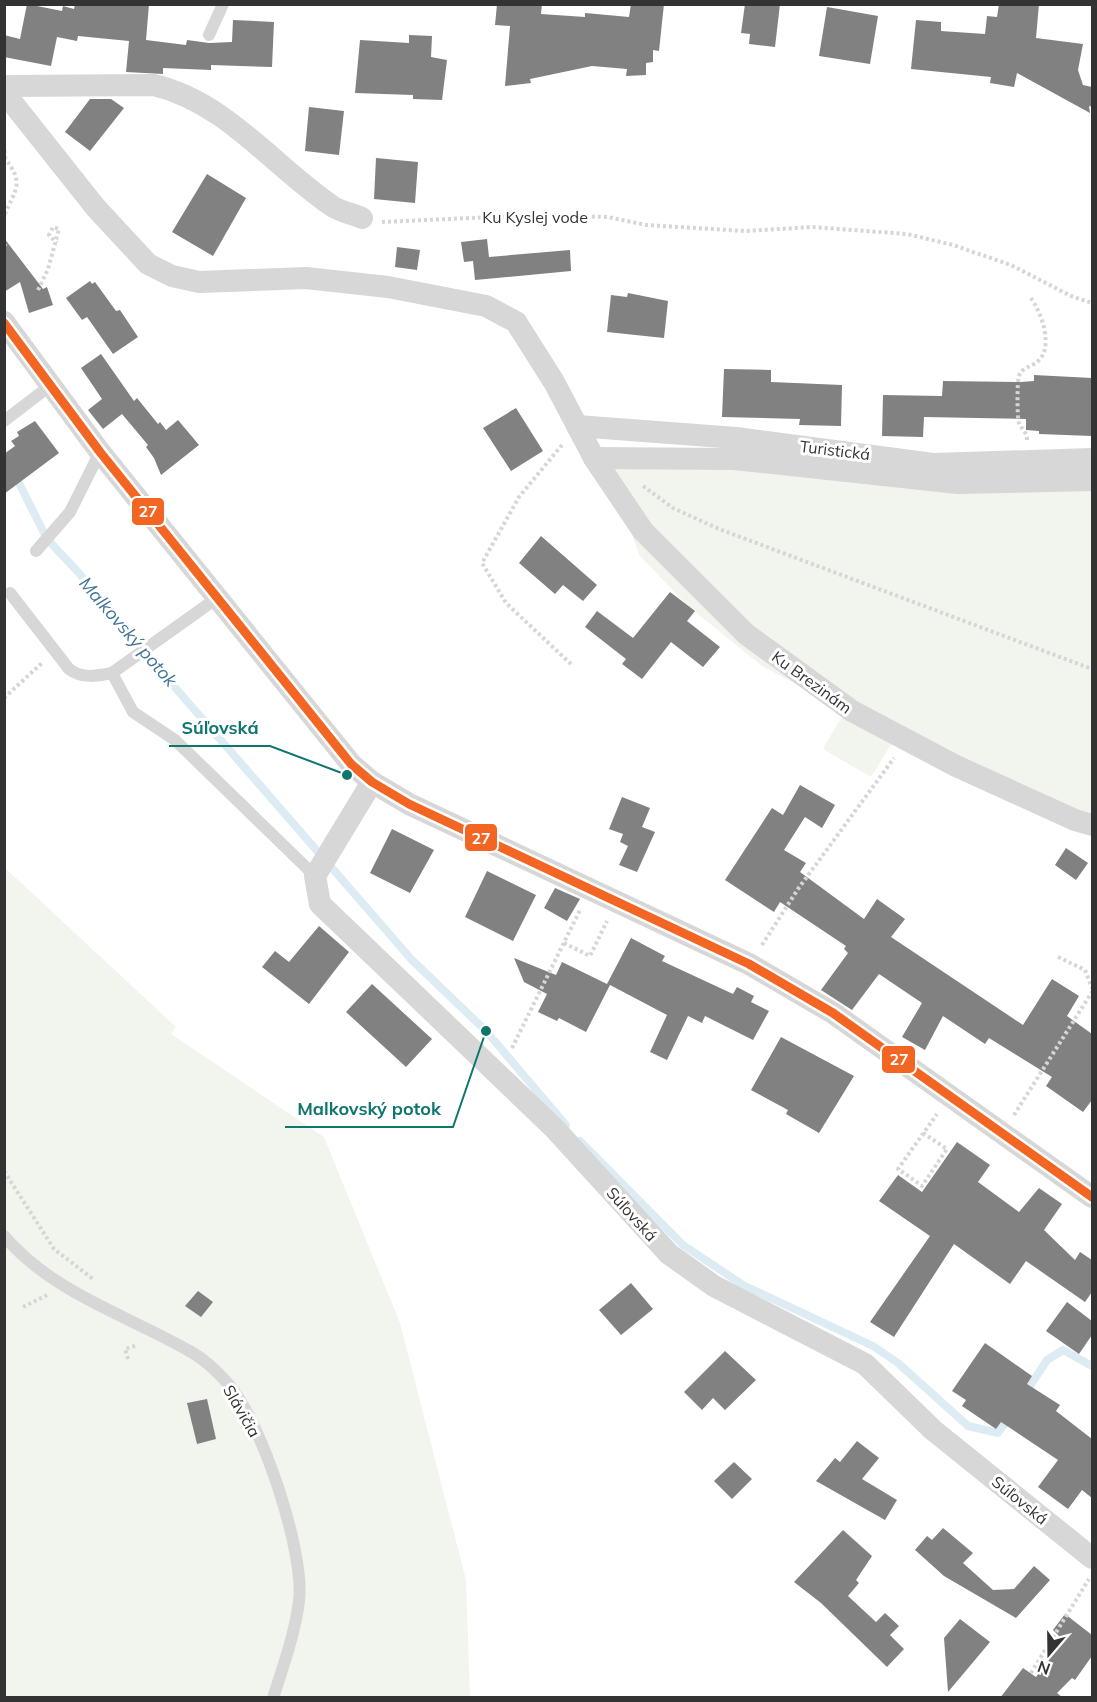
<svg xmlns="http://www.w3.org/2000/svg" width="1097" height="1702" font-family="Mulish,sans-serif">
  <style>
    .green { fill: #f1f5ed }
    .lines { fill: none; stroke-linecap: round; stroke-linejoin: round }
    .stream { stroke: #ddebf3; stroke-width: 8 }
    .building { fill: #818181 }
    .path { stroke: #d6d6d6; stroke-width: 4; stroke-dasharray: 3 3; stroke-linecap: butt }
    .lane { stroke: #d7d7d7; stroke-width: 12 }
    .street { stroke: #d7d7d7; stroke-width: 22 }
    .bus-1-casing { stroke: #fff; stroke-width: 14 }
    .bus-1 { stroke: #f26522; stroke-width: 9 }
    .labels { text-anchor: middle; stroke-width: 6; stroke-linejoin: round; paint-order: stroke }
    .street-label { font-size: 16px; fill: #333; stroke: #fff }
    .water-label { font-size: 18px; font-style: italic; fill: #3f7597; stroke: #fff }
    .leader { fill: none; stroke: #0f766e; stroke-width: 2 }
    .callout-dot { fill: #0f766e; stroke: #fff; stroke-width: 2 }
    .callout-label { font-size: 18px; text-anchor: middle; font-weight: bold; fill: #0f766e; stroke: #fff; stroke-width: 6; stroke-linejoin: round; paint-order: stroke }
    .line-badge { stroke: #fff; stroke-width: 2 }
    .badge-label { font-size: 16px; text-anchor: middle; font-weight: bold; fill: #fff }
  </style>
  <rect width="100%" height="100%" fill="#fff"/>
  <g class="green">
    <path d="M681 456 1092 483V828L854 715 762 666 688 606 639 555 610 467Z"/>
    <path d="M843 715 892 743 871 777 823 749Z"/>
    <path d="M4 867 176 1027 171 1034 324 1137 400 1323 466 1580 470 1697H5Z"/>
  </g>
  <g class="lines">
    <g class="stream">
      <path d="M15 475 47 539 79 573 112 615 412 960 486 1031 566 1125"/>
      <path d="M580 1141 683 1245 743 1285 873 1346 898 1363 968 1426 998 1433 1009 1417"/>
      <path d="M1026 1392 1047 1360 1063 1350 1092 1366"/>
    </g>
  </g>
  <g class="building">
    <path d="M27 4 62 11 63 6 74 9 75 4H149L146 40 186 45 187 40 209 43 232 42 233 20 274 22 272 67 211 65V70L163 68V74L126 72 129 41 78 36 77 41 57 37 51 66 4 57V35L20 39Z"/>
    <path d="M497 4H542L541 14 585 17V13L629 17 631 4H664L659 51 653 50V62L646 63V75L626 76 627 69 592 66 530 79 531 83 505 86 510 26 495 25Z"/>
    <path d="M745 4H780L775 47 749 44 750 34 741 33Z"/>
    <path d="M999 4H1039L1036 38 1083 44 1078 70 1083 85 1092 87V107L1089 106 1090 113 1017 73 1014 87 990 83 991 77 911 69 916 20 941 22V31L985 34 987 16 997 17Z"/>
    <path d="M827 7 878 16 870 64 819 56Z"/>
    <path d="M409 35 432 36 431 57 447 60 442 100 413 99V95L355 93 360 40 409 43Z"/>
    <path d="M90 99H111L124 108 90 151 65 132Z"/>
    <path d="M309 107 344 111 339 155 305 151Z"/>
    <path d="M376 158 418 162 415 203 374 199Z"/>
    <path d="M207 174 246 198 213 256 172 232Z"/>
    <path d="M4 238 43 289 47 287 53 305 29 313 20 282 4 292Z"/>
    <path d="M487 239 489 257 570 250 571 271 475 280 473 261 464 262 461 242Z"/>
    <path d="M397 247 420 250 417 270 395 267Z"/>
    <path d="M90 281 92 284 95 282 116 311 120 310 138 337 113 354 87 317 82 320 66 298Z"/>
    <path d="M628 293 668 301 664 338 607 332 611 295 627 297Z"/>
    <path d="M101 354 134 401 137 398 158 424 160 422 166 430 178 420 199 445 161 475 154 458 146 447 148 445 122 414 103 429 88 410 102 399 81 368Z"/>
    <path d="M724 369 771 370V382L842 385 841 426 799 425 800 419 722 417Z"/>
    <path d="M1034 375 1092 378V436L1039 434V431L1026 430V419L924 417 923 437 882 436 883 395 942 396 943 381 1021 382 1034 381Z"/>
    <path d="M516 408 543 451 511 471 483 428Z"/>
    <path d="M35 421 59 453 4 494V454L15 446 11 441 19 436 17 432Z"/>
    <path d="M541 536 597 585 583 601 563 585 555 594 519 563Z"/>
    <path d="M670 592 695 611 687 621 720 647 703 667 671 642 642 679 622 664 626 659 585 627 597 611 633 638Z"/>
    <path d="M800 785 835 805 822 828 805 817 784 850 806 863 800 872 864 919 877 899 905 919 891 937 1023 1025 1052 979 1079 996 1067 1016 1092 1034V1100L1083 1112 1046 1086 1052 1077 989 1038 985 1044 943 1016 925 1050 902 1037 922 1003 879 974 852 1010 821 990 848 953 844 949 846 946 780 902 774 912 725 880 772 808 783 815Z"/>
    <path d="M622 797 650 808 642 827 655 832 637 872 619 865 628 846 620 842 623 834 609 829Z"/>
    <path d="M392 829 434 850 410 893 370 873Z"/>
    <path d="M1066 848 1088 863 1076 880 1055 865Z"/>
    <path d="M487 871 536 895 513 941 465 917Z"/>
    <path d="M555 888 580 899 567 921 544 908Z"/>
    <path d="M319 926 349 952 309 1004 262 967 275 951 289 962Z"/>
    <path d="M631 938 665 956 662 961 733 994 737 987 754 996 751 1002 769 1011 753 1040 705 1016 702 1023 688 1016 667 1060 650 1052 667 1015 610 985 586 1032 559 1018 557 1021 538 1012 547 994 524 982 514 958 556 975 562 962 607 984Z"/>
    <path d="M372 984 432 1039 406 1067 346 1012Z"/>
    <path d="M781 1037 854 1076 819 1133 786 1114 788 1110 751 1090Z"/>
    <path d="M957 1142 990 1165 978 1182 1019 1212 1039 1188 1062 1204 1044 1230 1075 1260 1080 1252 1092 1260V1292L1085 1302 1026 1261 1010 1284 954 1244 894 1337 870 1322 930 1236 879 1201 898 1175 922 1192Z"/>
    <path d="M631 1283 653 1309 621 1335 599 1310Z"/>
    <path d="M198 1291 213 1302 201 1317 185 1306Z"/>
    <path d="M1067 1302 1092 1321V1335L1079 1354 1046 1331Z"/>
    <path d="M985 1343 1032 1376 1027 1384 1060 1405 1056 1411 1092 1439V1498L1082 1490 1068 1509 1038 1487 1058 1460 1001 1422 996 1429 962 1406 966 1400 952 1391Z"/>
    <path d="M725 1351 756 1380 725 1410 713 1398 702 1410 684 1392Z"/>
    <path d="M207 1399 216 1439 197 1444 187 1403Z"/>
    <path d="M857 1441 879 1458 862 1479 897 1500 885 1520 816 1481 835 1458 840 1462Z"/>
    <path d="M734 1462 752 1479 732 1499 714 1481Z"/>
    <path d="M943 1528 973 1553 963 1563 993 1590 1014 1589 1034 1566 1050 1580 1016 1618 944 1576 915 1550 927 1536 932 1540Z"/>
    <path d="M843 1530 872 1556 856 1580 859 1583 848 1596 876 1622 885 1613 899 1626 890 1635 904 1649 887 1667 821 1603 794 1582Z"/>
    <path d="M1065 1614 1092 1635V1656L1075 1680 1072 1678 1057 1693 1063 1698H1000L1023 1668 1036 1677 1063 1640 1053 1630Z"/>
    <path d="M960 1619 990 1642 948 1692 944 1638Z"/>
  </g>
  <g class="lines">
    <g class="path">
      <path d="M4 144 5 157"/>
      <path d="M4 157C25 184 16 188 4 216"/>
      <path d="M382 222 537 215 608 217 646 225 745 231 812 227 907 234 953 245 1011 265 1071 296 1092 303"/>
      <path d="M4 244 7 249"/>
      <path d="M38 290 48 269 59 229 53 227 49 235 57 243"/>
      <path d="M1027 440C1027 432 1022 430 1019 423 1017 418 1017 382 1019 376 1022 367 1031 367 1037 362 1055 348 1041 311 1030 297"/>
      <path d="M562 445 519 497 482 563 506 603 573 666"/>
      <path d="M643 486 673 508 719 529 1092 669"/>
      <path d="M4 698 43 662"/>
      <path d="M564 943 590 956 607 921"/>
      <path d="M762 945 798 889 894 758"/>
      <path d="M1058 957 1085 970 1092 988"/>
      <path d="M512 1048 580 910"/>
      <path d="M1014 1115 1092 992"/>
      <path d="M923 1133 947 1149 922 1186 898 1169 937 1114"/>
      <path d="M4 1171 54 1249 93 1279"/>
      <path d="M23 1307 47 1295"/>
      <path d="M128 1359 125 1349 138 1345"/>
      <path d="M1031 1673 1089 1579"/>
    </g>
    <g class="lane">
      <path d="M209 35 223 4"/>
      <path d="M4 421 51 385"/>
      <path d="M36 551 70 512 100 452"/>
      <path d="M10 593 69 669C82 679 97 676 112 673L217 598"/>
      <path d="M112 673 133 712 175 740 315 876"/>
      <path d="M4 1236C55 1295 128 1315 193 1353 205 1360 221 1375 230 1386 262 1424 305 1552 299 1601 295 1633 283 1667 273 1698"/>
    </g>
    <g class="street">
      <path d="M4 86 154 85C226 102 273 166 332 206 341 212 353 214 362 218"/>
      <path d="M4 92 96 208 148 264 172 276 199 282 306 278 388 287 486 306 516 322 554 382 594 458 643 531 746 634 852 711 956 766 1075 820 1092 825"/>
      <path d="M4 322 100 452 351 764 372 782 409 804 749 964 833 1013 1092 1197"/>
      <path d="M577 426 736 438 933 464 1092 459"/>
      <path d="M594 458 734 459 958 483 1092 480"/>
      <path d="M372 782 315 876 320 904 554 1128 669 1254 714 1286 865 1364 933 1430 1092 1558"/>
    </g>
    <defs>
      <path id="bus-1" d="M4 323 100 452 351 764 372 782 409 804 749 964 833 1013 1092 1197"/>
    </defs>
    <use href="#bus-1" class="bus-1-casing"/>
    <use href="#bus-1" class="bus-1"/>
  </g>
  <g class="labels">
    <g class="street-label">
      <text x="535" y="223">Ku Kyslej vode</text>
      <text transform="translate(835 450) rotate(7)" y="6">Turistická</text>
      <text transform="translate(812 682) rotate(36)" y="6">Ku Brezinám</text>
      <text transform="translate(632 1214) rotate(48)" y="6">Súľovská</text>
      <text transform="translate(242 1411) rotate(60)" y="6">Slávičia</text>
      <text transform="translate(1020 1500) rotate(39)" y="6">Súľovská</text>
    </g>
    <g class="water-label">
      <text transform="translate(128 632) rotate(49)" y="6">Malkovský potok</text>
    </g>
  </g>
  <path class="leader" d="M347 775L270 746H169M486 1031L453 1127H285"/>
  <g class="callout-dot">
    <circle cx="347" cy="775" r="6"/>
    <circle cx="486" cy="1031" r="6"/>
  </g>
  <g class="callout-label">
    <text x="220" y="734">Súľovská</text>
    <text x="369" y="1115">Malkovský potok</text>
  </g>
  <g class="line-badge">
    <rect x="131" y="497" width="34" height="29" rx="6" fill="#f26522"/>
    <rect x="464" y="823" width="34" height="29" rx="6" fill="#f26522"/>
    <rect x="881" y="1045" width="35" height="29" rx="6" fill="#f26522"/>
  </g>
  <g class="badge-label">
    <text x="148" y="517">27</text>
    <text x="481" y="844">27</text>
    <text x="899" y="1065">27</text>
  </g>
  <rect width="1097" height="1702" fill="none" stroke="#333333" stroke-width="12"/>
  <g transform="translate(1049 1654) rotate(200)" stroke="#ffffff" stroke-width="4.5" paint-order="stroke">
  <path d="M0-4.5L10 22L0 15L-10 22Z" fill="#333333"/>
  <text y="-9" font-size="16" font-weight="bold" text-anchor="middle" fill="#333333">N</text>
  </g>
</svg>
